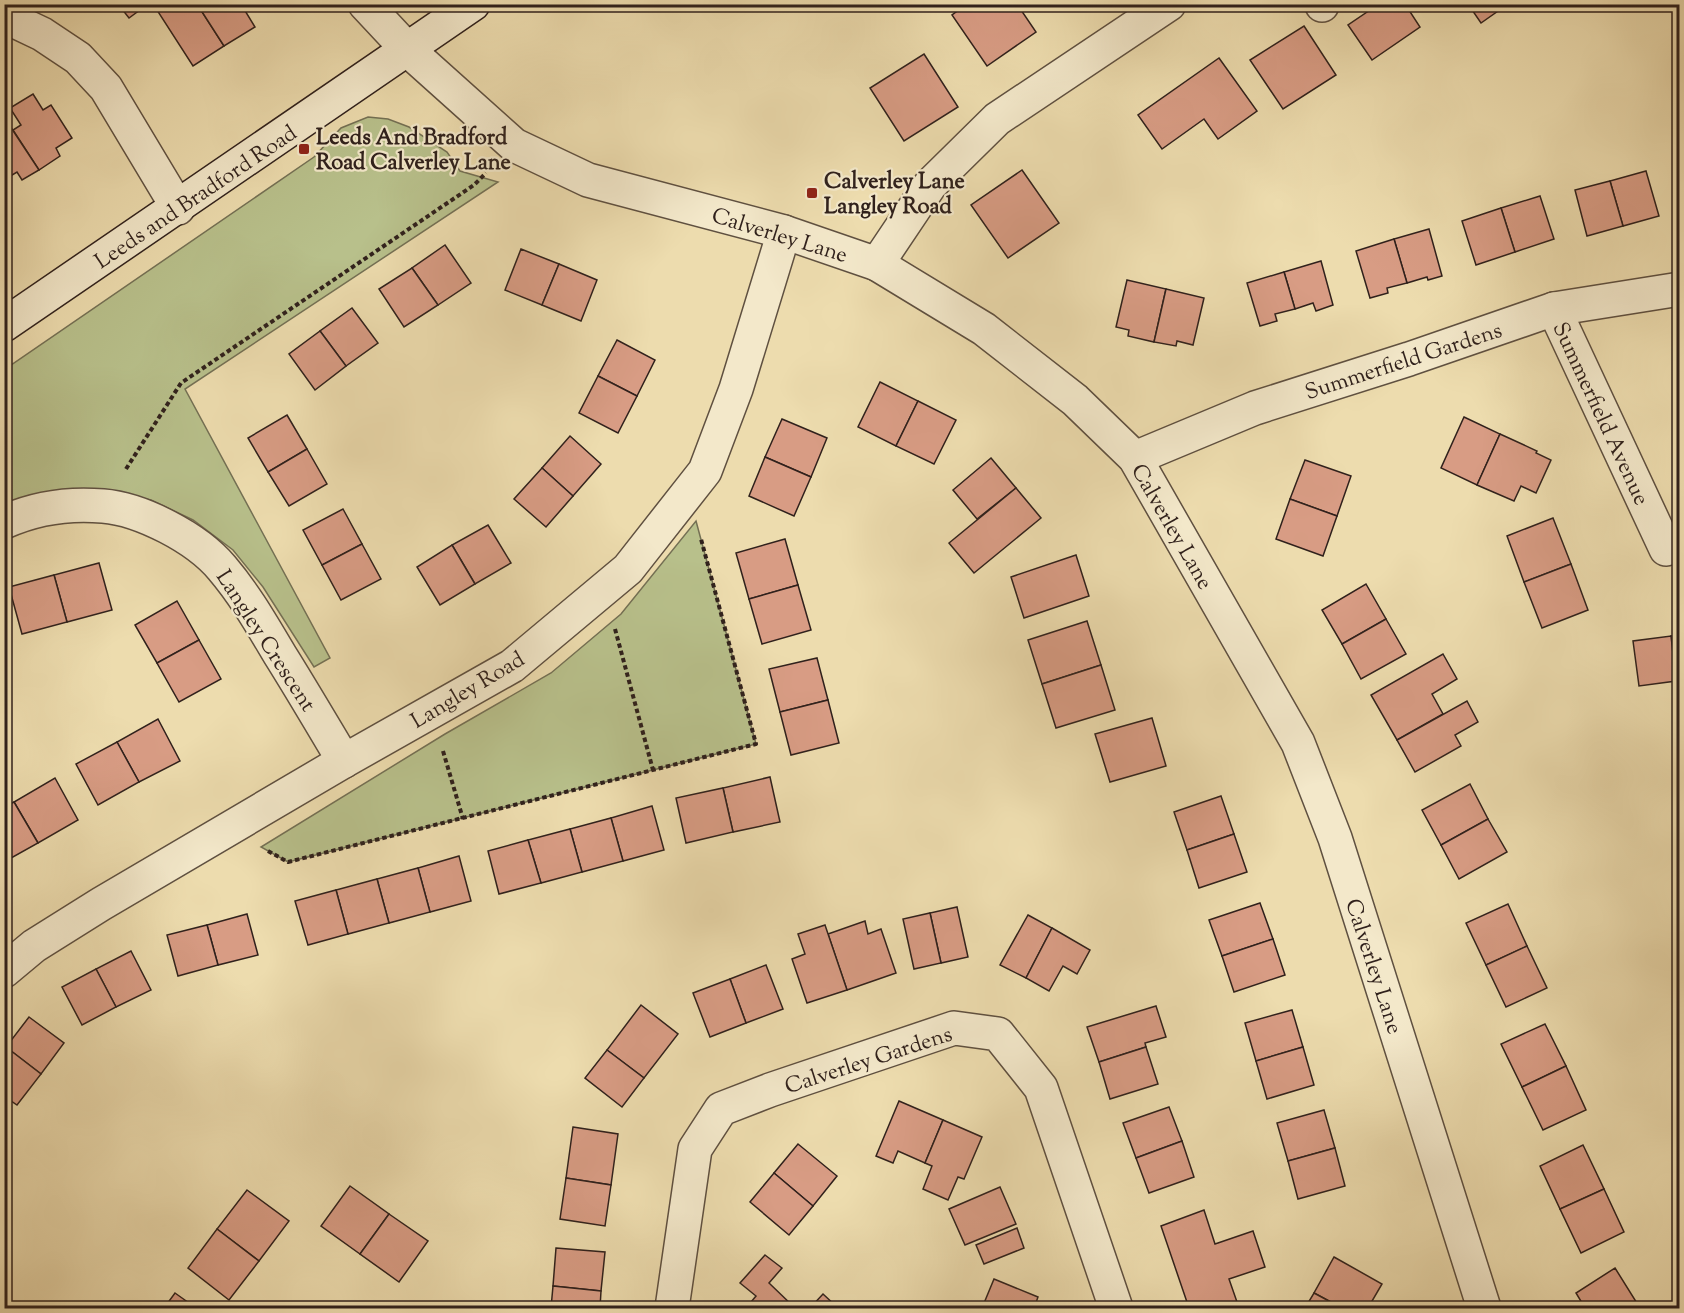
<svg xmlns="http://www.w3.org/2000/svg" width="1684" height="1313" font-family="'Sorts Mill Goudy',serif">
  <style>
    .green { fill: #b8c08b; stroke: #747054; stroke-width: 1.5 }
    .building { fill: #d89c84; stroke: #30211c; stroke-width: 1.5 }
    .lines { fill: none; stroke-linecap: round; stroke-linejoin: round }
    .street-casing { stroke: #5f5040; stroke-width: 36 }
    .secondary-casing { stroke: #30211c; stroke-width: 36 }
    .path { stroke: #30211c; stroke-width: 4; stroke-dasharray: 4.5 3; stroke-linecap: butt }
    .street { stroke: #f3e8ca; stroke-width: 33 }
    .secondary { stroke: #f3e8ca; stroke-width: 33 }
    .poi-dot { fill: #8f2418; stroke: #f3e8ca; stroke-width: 2 }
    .labels { text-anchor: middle; stroke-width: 4.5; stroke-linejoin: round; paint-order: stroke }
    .poi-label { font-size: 22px; font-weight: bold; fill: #30211c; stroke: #f3e8ca; text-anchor: start }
    .street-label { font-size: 22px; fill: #30211c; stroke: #f3e8ca }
  </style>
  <rect width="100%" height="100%" fill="#eddcae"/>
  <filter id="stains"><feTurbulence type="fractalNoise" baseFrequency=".00333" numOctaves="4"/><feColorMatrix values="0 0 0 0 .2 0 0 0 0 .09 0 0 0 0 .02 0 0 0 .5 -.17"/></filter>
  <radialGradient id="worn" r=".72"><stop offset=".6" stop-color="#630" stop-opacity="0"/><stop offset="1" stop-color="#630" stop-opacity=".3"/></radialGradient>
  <g class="green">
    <path d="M368 117 388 119 409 127 447 152 460 171 498 182 185 389 330 658 314 667 263 587 233 550 193 520 151 500 97 490 51 492 5 503 4 370 314 157 341 128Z"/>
    <path d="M696 521 756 744 288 862 261 847 445 734 551 673 621 614Z"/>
  </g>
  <g class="building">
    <path d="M118 4H148L129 18Z"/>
    <path d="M159 4H180L182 8 188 4H197L224 46 193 66 155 7Z"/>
    <path d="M197 4H241L255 27 224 46Z"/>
    <path d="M967 4H1017L1036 32 987 66 952 15Z"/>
    <path d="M1379 4H1405L1420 27 1372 60 1348 25Z"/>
    <path d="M1468 4H1508L1481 23Z"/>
    <path d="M1304 26 1336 75 1283 109 1250 60Z"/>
    <path d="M924 54 958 107 904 141 870 88Z"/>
    <path d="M1219 58 1257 111 1218 139 1204 119 1162 149 1138 115Z"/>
    <path d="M33 94 43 110 51 105 72 138 56 148 60 156 39 170 13 130 21 125 10 108Z"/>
    <path d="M4 117 39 170 22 180 17 172 4 180Z"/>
    <path d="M1022 170 1059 223 1008 258 971 205Z"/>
    <path d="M1646 171 1659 216 1623 226 1610 181Z"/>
    <path d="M1610 181 1623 226 1587 236 1575 190Z"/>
    <path d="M1540 196 1554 239 1515 252 1501 208Z"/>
    <path d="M1501 208 1515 252 1476 265 1462 221Z"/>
    <path d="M1429 229 1442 276 1428 280 1427 277 1407 283 1394 239Z"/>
    <path d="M1394 239 1407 283 1387 288 1388 293 1370 298 1356 251Z"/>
    <path d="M445 245 471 283 438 305 412 268Z"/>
    <path d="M521 249 559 264 542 305 505 290Z"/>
    <path d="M1321 261 1333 305 1316 311 1313 303 1295 309 1284 272Z"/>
    <path d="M559 264 597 280 581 321 542 305Z"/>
    <path d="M412 268 438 305 404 327 379 289Z"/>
    <path d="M1284 272 1295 309 1275 314 1277 321 1260 326 1247 283Z"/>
    <path d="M1127 280 1166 289 1154 342 1128 336 1129 330 1116 327Z"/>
    <path d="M1166 289 1204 298 1193 345 1177 341 1176 346 1154 342Z"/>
    <path d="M352 308 378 343 346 366 320 331Z"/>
    <path d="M320 331 346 366 315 390 289 354Z"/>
    <path d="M617 340 655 360 637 396 598 376Z"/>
    <path d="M598 376 637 396 618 433 579 413Z"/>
    <path d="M880 382 918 401 896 446 858 427Z"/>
    <path d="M918 401 956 420 934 464 896 446Z"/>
    <path d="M287 415 307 449 268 472 248 438Z"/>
    <path d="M1464 417 1500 434 1477 485 1441 468Z"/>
    <path d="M782 419 827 438 811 477 765 457Z"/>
    <path d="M1500 434 1537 451 1536 453 1551 460 1536 493 1521 486 1514 501 1477 485Z"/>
    <path d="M570 436 601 464 573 496 542 468Z"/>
    <path d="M307 449 327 484 289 506 268 472Z"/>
    <path d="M765 457 811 477 794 516 749 496Z"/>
    <path d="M991 458 1016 488 977 519 953 490Z"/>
    <path d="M1305 460 1351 476 1337 516 1290 499Z"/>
    <path d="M542 468 573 496 546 527 514 499Z"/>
    <path d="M1016 488 1041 518 974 573 949 543Z"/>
    <path d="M1290 499 1337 516 1323 556 1276 539Z"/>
    <path d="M343 509 362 544 322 565 303 530Z"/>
    <path d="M1553 518 1571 564 1524 582 1507 536Z"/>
    <path d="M488 525 511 563 475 584 452 545Z"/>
    <path d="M785 539 798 585 749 599 736 553Z"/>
    <path d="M362 544 381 579 341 600 322 565Z"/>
    <path d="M452 545 475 584 440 605 417 567Z"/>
    <path d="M1076 555 1089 596 1024 618 1011 577Z"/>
    <path d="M99 563 112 610 67 622 54 575Z"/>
    <path d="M1571 564 1588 610 1542 628 1524 582Z"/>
    <path d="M54 575 67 622 22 634 9 587Z"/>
    <path d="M1366 584 1386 619 1342 644 1322 610Z"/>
    <path d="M798 585 811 630 762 644 749 599Z"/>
    <path d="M177 601 199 640 157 663 135 625Z"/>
    <path d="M1386 619 1406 654 1361 679 1342 644Z"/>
    <path d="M1087 621 1101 665 1042 684 1028 640Z"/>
    <path d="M1680 635V681H1676L1671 636Z"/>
    <path d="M1671 636 1676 681 1639 686 1633 641Z"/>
    <path d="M199 640 221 679 179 702 157 663Z"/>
    <path d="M1443 654 1457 679 1432 694 1443 714 1397 740 1371 695Z"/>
    <path d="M817 658 828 700 780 712 769 669Z"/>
    <path d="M1101 665 1115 710 1056 728 1042 684Z"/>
    <path d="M828 700 839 743 791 755 780 712Z"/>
    <path d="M1467 701 1478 722 1455 735 1461 746 1415 772 1397 740Z"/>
    <path d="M1152 718 1166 766 1110 782 1095 734Z"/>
    <path d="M158 719 180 761 139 782 117 742Z"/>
    <path d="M117 742 139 782 98 805 76 764Z"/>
    <path d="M770 777 780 822 733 832 723 788Z"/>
    <path d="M55 778 78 820 38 843 14 802Z"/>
    <path d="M1470 784 1488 819 1441 845 1422 810Z"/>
    <path d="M723 788 733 832 686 843 676 798Z"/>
    <path d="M1221 796 1234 834 1187 850 1174 812Z"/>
    <path d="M14 802 38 843 4 862V807Z"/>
    <path d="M652 806 664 850 623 861 611 818Z"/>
    <path d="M611 818 623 861 582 872 570 829Z"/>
    <path d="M1488 819 1507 852 1459 879 1441 845Z"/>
    <path d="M570 829 582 872 541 883 528 840Z"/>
    <path d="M1234 834 1247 872 1199 888 1187 850Z"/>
    <path d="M528 840 541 883 499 894 488 851Z"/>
    <path d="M459 856 471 901 430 912 418 868Z"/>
    <path d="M418 868 430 912 389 923 377 879Z"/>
    <path d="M377 879 389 923 348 934 336 890Z"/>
    <path d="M336 890 348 934 308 945 295 901Z"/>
    <path d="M1260 903 1273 939 1222 956 1209 920Z"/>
    <path d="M1508 904 1527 946 1486 965 1466 923Z"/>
    <path d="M957 907 968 957 941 963 930 913Z"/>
    <path d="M930 913 941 963 914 969 903 919Z"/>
    <path d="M247 914 258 955 218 965 207 925Z"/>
    <path d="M1028 915 1052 928 1026 978 1000 965Z"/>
    <path d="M865 921 868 934 881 929 896 973 847 990 828 934Z"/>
    <path d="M207 925 218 965 178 976 167 935Z"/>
    <path d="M825 925 847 990 807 1003 792 959 805 954 798 934Z"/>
    <path d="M1052 928 1090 950 1077 974 1063 966 1049 991 1026 978Z"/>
    <path d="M1273 939 1285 975 1234 992 1222 956Z"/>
    <path d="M1527 946 1547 988 1506 1007 1486 965Z"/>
    <path d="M131 951 151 990 116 1007 96 969Z"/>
    <path d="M766 965 783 1009 746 1023 730 979Z"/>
    <path d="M96 969 116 1007 82 1025 62 987Z"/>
    <path d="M730 979 746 1023 710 1037 693 993Z"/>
    <path d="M641 1005 678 1034 644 1078 607 1050Z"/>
    <path d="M1156 1006 1166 1037 1145 1043 1146 1047 1099 1062 1087 1027Z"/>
    <path d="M1292 1010 1303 1047 1256 1061 1245 1023Z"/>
    <path d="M29 1017 64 1043 41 1074 6 1047Z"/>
    <path d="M1545 1024 1566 1066 1522 1087 1501 1044Z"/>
    <path d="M6 1047 41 1074 17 1105 4 1096Z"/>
    <path d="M1146 1047 1158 1084 1110 1099 1099 1062Z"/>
    <path d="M1303 1047 1314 1085 1267 1099 1256 1061Z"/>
    <path d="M607 1050 644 1078 622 1107 585 1078Z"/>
    <path d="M1566 1066 1586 1110 1543 1130 1522 1087Z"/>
    <path d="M899 1101 943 1120 925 1163 898 1151 893 1163 876 1156Z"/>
    <path d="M1169 1107 1182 1141 1136 1158 1123 1123Z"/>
    <path d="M1324 1110 1335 1148 1288 1161 1277 1123Z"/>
    <path d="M943 1120 982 1137 964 1179 958 1177 948 1200 923 1189 932 1166 925 1163Z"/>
    <path d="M573 1127 618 1134 611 1185 566 1178Z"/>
    <path d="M1182 1141 1194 1177 1149 1193 1136 1158Z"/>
    <path d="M798 1144 837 1176 813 1206 774 1173Z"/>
    <path d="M1583 1145 1604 1189 1560 1209 1540 1166Z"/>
    <path d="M1335 1148 1345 1186 1298 1199 1288 1161Z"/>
    <path d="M774 1173 813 1206 789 1235 750 1202Z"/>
    <path d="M566 1178 611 1185 605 1226 560 1219Z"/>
    <path d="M350 1186 389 1214 360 1254 321 1226Z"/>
    <path d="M1000 1187 1016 1224 965 1245 949 1209Z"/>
    <path d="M1604 1189 1624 1232 1581 1253 1560 1209Z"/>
    <path d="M247 1190 289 1221 259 1261 217 1229Z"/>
    <path d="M1204 1210 1215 1244 1253 1231 1265 1267 1229 1279 1237 1302 1217 1308H1189L1161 1226Z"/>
    <path d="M389 1214 428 1241 399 1282 360 1254Z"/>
    <path d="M1017 1228 1024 1248 984 1264 976 1245Z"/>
    <path d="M217 1229 259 1261 229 1300 188 1268Z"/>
    <path d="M556 1248 605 1252 601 1291 553 1286Z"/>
    <path d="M765 1255 782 1268 769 1283 795 1308H746L756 1296 740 1283Z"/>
    <path d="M1334 1257 1382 1284 1368 1308H1342L1314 1293Z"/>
    <path d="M1615 1268 1640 1308H1585L1576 1293Z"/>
    <path d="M994 1279 1038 1297 1034 1308H982Z"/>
    <path d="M553 1286 601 1291 600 1308H551Z"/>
    <path d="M175 1293 196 1308H164Z"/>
    <path d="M1314 1293 1342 1308H1305Z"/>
    <path d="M823 1294 838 1308H810Z"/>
  </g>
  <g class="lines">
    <defs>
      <g id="street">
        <path d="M365 4 408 50 514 145 588 180 784 232 877 264 984 329 1075 400 1135 458 1298 743 1335 838 1484 1308"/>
        <path d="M1322 4V5"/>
        <path d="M4 16 42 34 78 58 106 88 178 208"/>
        <path d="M877 264 930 185 997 119 1169 4"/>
        <path d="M1554 309 1666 549"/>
        <path d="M1135 458 1255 408 1409 359 1554 309 1680 289"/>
        <path d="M4 522C35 508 69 503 103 506 141 509 197 538 222 568 245 595 262 625 280 655 302 690 323 726 344 761"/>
        <path d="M4 971 34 946 101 904 344 761 512 666 628 569 705 471 736 389 784 232"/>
        <path d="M672 1308 695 1149 721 1109 770 1090 954 1028 998 1034 1041 1088 1116 1308"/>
      </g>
      <path id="secondary" d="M4 325 473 4"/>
    </defs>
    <use href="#street" class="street-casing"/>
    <use href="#secondary" class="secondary-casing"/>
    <g class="path">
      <path d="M126 469 181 383 474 185 486 173"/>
      <path d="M615 629 653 770"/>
      <path d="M443 751 463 819"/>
      <path d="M268 851 288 862 756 744 701 539"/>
    </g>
    <use href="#street" class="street"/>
    <use href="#secondary" class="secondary"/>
  </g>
  <g class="poi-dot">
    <rect x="298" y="143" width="12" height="12" rx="3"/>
    <rect x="806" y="187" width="12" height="12" rx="3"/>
  </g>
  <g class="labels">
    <g class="poi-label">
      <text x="316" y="144">Leeds And Bradford<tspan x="316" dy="25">Road Calverley Lane</tspan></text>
      <text x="824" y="188">Calverley Lane<tspan x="824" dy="25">Langley Road</tspan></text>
    </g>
    <g class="street-label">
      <text transform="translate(195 196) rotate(-34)" y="8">Leeds and Bradford Road</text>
      <text transform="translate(780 234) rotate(17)" y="8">Calverley Lane</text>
      <text transform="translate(1403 360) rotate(-18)" y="8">Summerfield Gardens</text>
      <text transform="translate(1602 413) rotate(65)" y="8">Summerfield Avenue</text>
      <text transform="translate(1173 526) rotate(60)" y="8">Calverley Lane</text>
      <text transform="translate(267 640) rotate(57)" y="8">Langley Crescent</text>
      <text transform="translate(467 689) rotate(-31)" y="8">Langley Road</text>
      <text transform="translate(1375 966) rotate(72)" y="8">Calverley Lane</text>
      <text transform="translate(868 1059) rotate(-18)" y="8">Calverley Gardens</text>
    </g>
  </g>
  <rect width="1684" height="1313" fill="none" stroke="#eddcae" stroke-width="24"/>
  <rect x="6" y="6" width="1672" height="1301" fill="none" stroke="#30211c" stroke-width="3"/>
  <rect x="12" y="12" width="1660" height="1289" fill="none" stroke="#30211c" stroke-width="1.5"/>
  <rect width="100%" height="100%" filter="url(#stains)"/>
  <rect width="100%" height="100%" fill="url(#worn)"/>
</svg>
